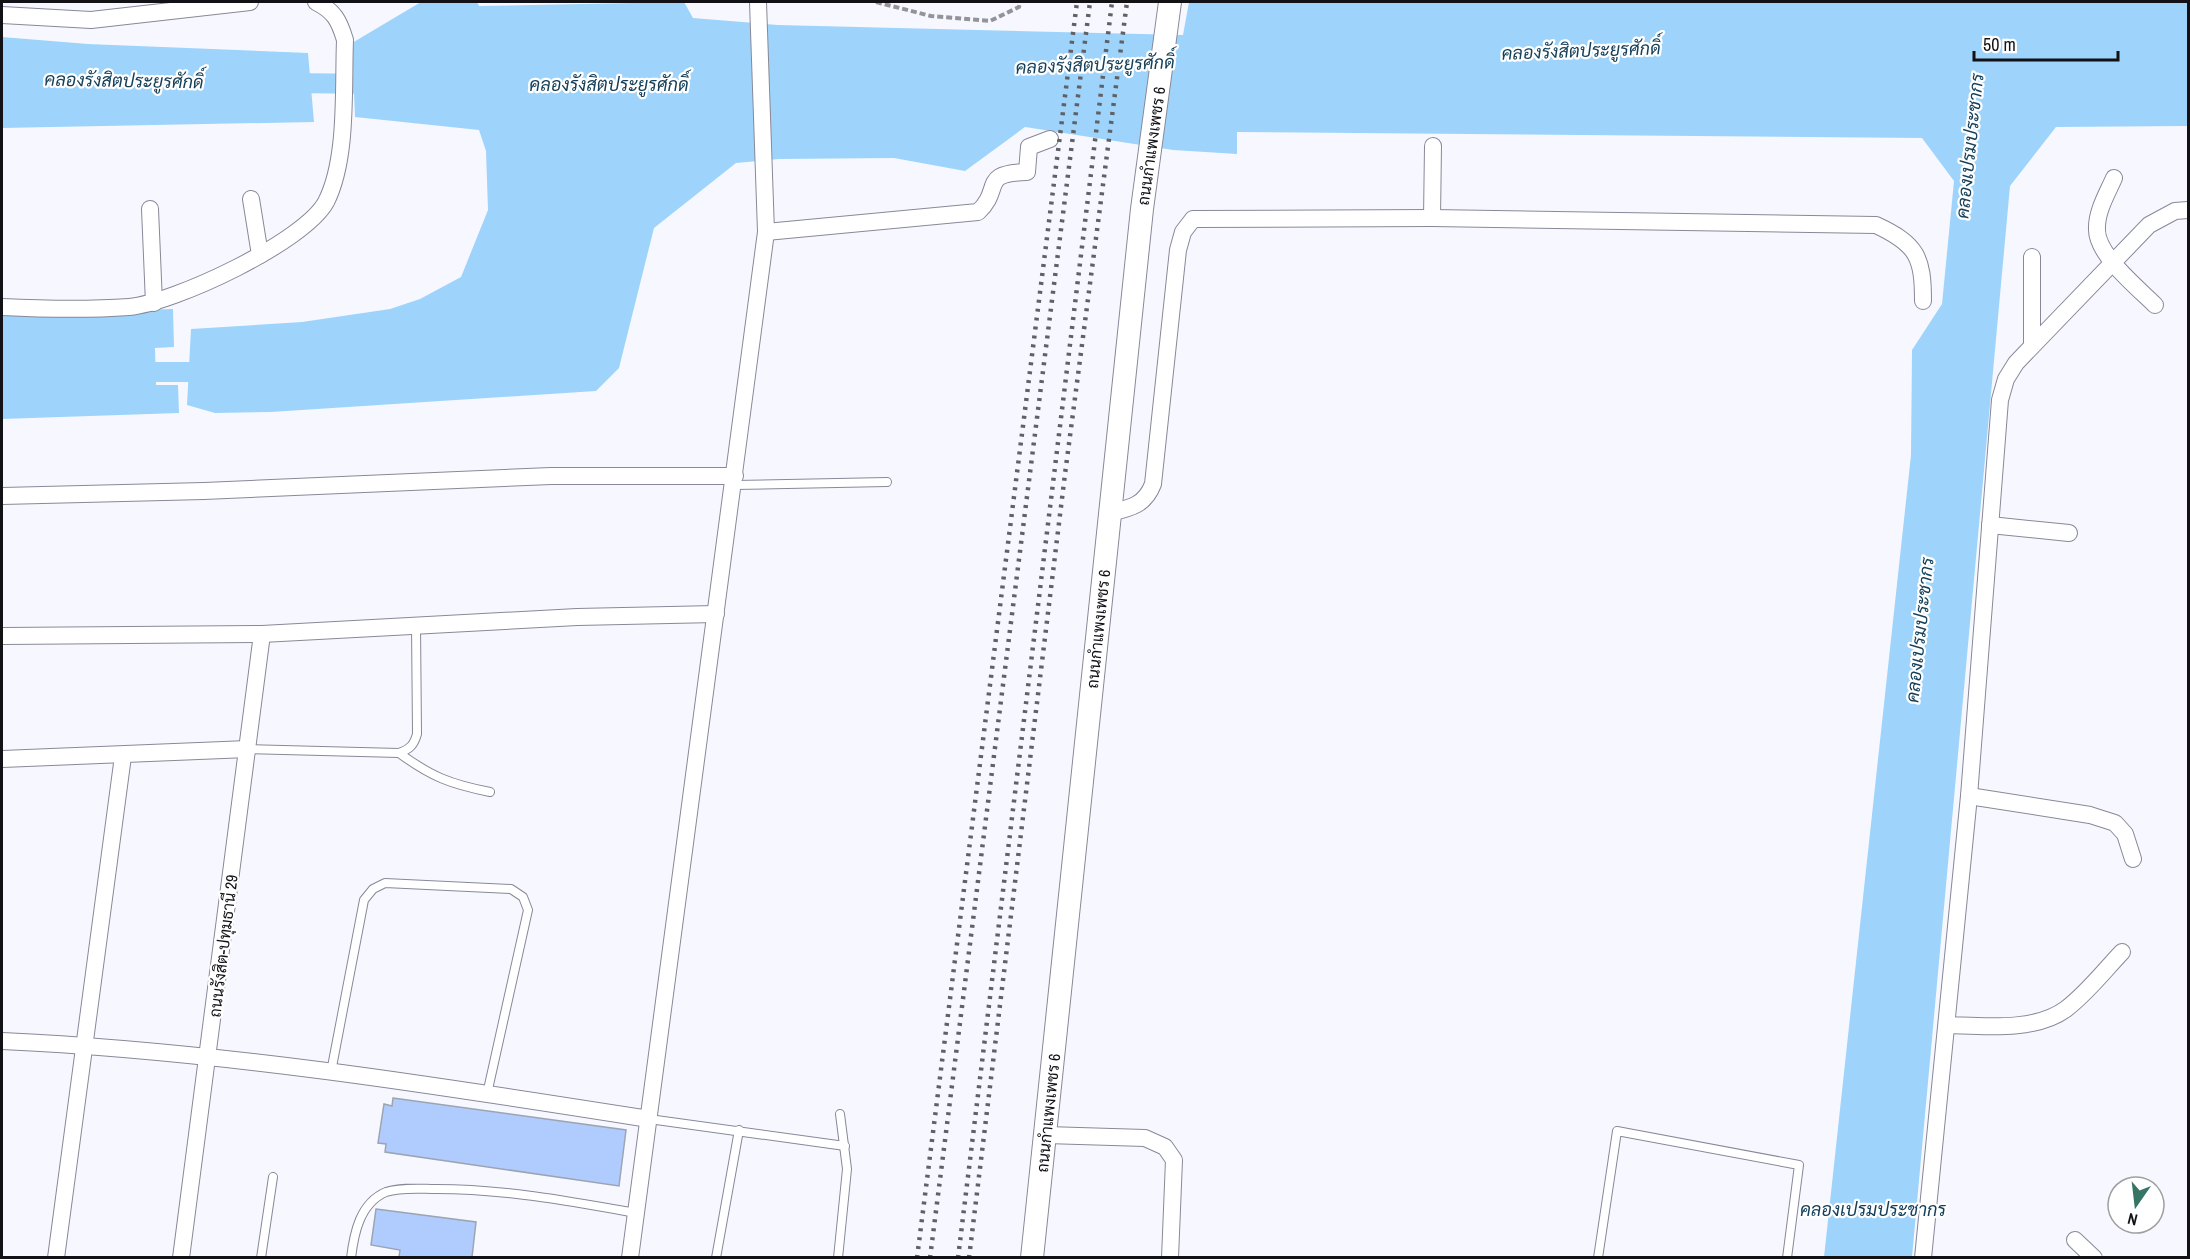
<svg xmlns="http://www.w3.org/2000/svg" width="2190" height="1259" font-family="'Archivo Narrow',Sarabun,sans-serif">
  <style>
    .water { fill: #9ed4fb }
    .lines { fill: none; stroke-linecap: round; stroke-linejoin: round }
    .canal { stroke: #9ed4fb; stroke-width: 20 }
    .building { fill: #b0ccff; stroke: #9ca4b2; stroke-width: 1.5 }
    .service-casing { stroke: #888898; stroke-width: 10 }
    .minor-casing { stroke: #888898; stroke-width: 18 }
    .secondary-casing { stroke: #888898; stroke-width: 24 }
    .path { stroke: #93949a; stroke-width: 4; stroke-dasharray: 6 3; stroke-linecap: butt }
    .service { stroke: #fff; stroke-width: 8 }
    .minor { stroke: #fff; stroke-width: 16 }
    .secondary { stroke: #fff; stroke-width: 22 }
    .rail { stroke: #606166; stroke-width: 4.5; stroke-dasharray: 3 6; stroke-linecap: butt }
    .labels { text-anchor: middle; stroke-width: 4.5; stroke-linejoin: round; paint-order: stroke }
    .street-label { font-size: 16px; fill: #111116; stroke: #fff }
    .water-label { font-size: 18px; font-style: italic; fill: #16405a; stroke: #fff }
  </style>
  <rect width="100%" height="100%" fill="#f7f8ff"/>
  <g class="water">
    <path d="M421 2H477L479 6 684 2 693 18 778 25 1183 35 1189 2H2188V126L2056 127 2010 186 1912 1257H1824L1911 455 1912 350 1942 304 1954 181 1922 138 1237 132V154L1173 150 1025 127 965 171 894 158 779 159 736 163 654 228 619 368 596 391 271 412 215 413 187 405 191 329 302 322 390 309 420 299 461 277 488 210 486 151 479 130 355 117 352 43Z"/>
    <path d="M2 37 88 44 308 53 314 122 2 128Z"/>
    <path d="M173 309 174 347 155 348 156 385H178L179 413 2 419V314Z"/>
  </g>
  <g class="lines">
    <g class="canal">
      <path d="M286 83 380 84"/>
      <path d="M130 372H214"/>
    </g>
  </g>
  <g class="building">
    <path d="M393 1098 626 1130 619 1186 385 1152 386 1144 378 1143 384 1104 392 1106Z"/>
    <path d="M376 1209 476 1222 472 1257H399L400 1250 371 1245Z"/>
  </g>
  <g class="lines">
    <defs>
      <g id="service">
        <path d="M734 485 887 482"/>
        <path d="M248 749 399 753C410 749 414 745 417 734L416 625"/>
        <path d="M399 753C432 777 450 784 490 792"/>
        <path d="M331 1072 364 900 373 889 385 883 511 889 523 897 528 910 487 1094"/>
        <path d="M649 1119 845 1146"/>
        <path d="M261 1258 273 1177"/>
        <path d="M351 1258C354 1233 360 1203 386 1192 401 1187 421 1189 436 1189 504 1189 569 1201 636 1213"/>
        <path d="M716 1258 739 1130"/>
        <path d="M838 1258 847 1169 840 1114"/>
        <path d="M1598 1258 1617 1131 1799 1165 1787 1258"/>
      </g>
      <g id="minor">
        <path d="M2 15 91 20 250 2"/>
        <path d="M2114 178C2107 194 2096 212 2097 230 2097 255 2138 288 2155 305"/>
        <path d="M251 199 260 255"/>
        <path d="M150 209 154 303"/>
        <path d="M1432 218 1433 146"/>
        <path d="M766 232 978 212C1003 189 979 173 1027 172L1029 147 1050 139"/>
        <path d="M2 307C43 309 87 310 129 307 174 303 304 242 326 202 348 159 343 88 345 40 339 20 334 11 316 2"/>
        <path d="M2032 346V257"/>
        <path d="M2 496 204 491 551 476H735"/>
        <path d="M1110 513C1131 508 1145 505 1153 484L1178 250 1183 232 1193 219 1432 218 1876 225C1917 244 1923 257 1923 301"/>
        <path d="M1990 525 2069 533"/>
        <path d="M2 636 262 634 577 617 716 614"/>
        <path d="M2 759 248 749"/>
        <path d="M1969 796 2090 815 2115 823 2125 834 2133 859"/>
        <path d="M1947 1025C1983 1026 2035 1032 2066 1009 2087 993 2104 971 2122 952"/>
        <path d="M2 1041C219 1051 434 1085 649 1119"/>
        <path d="M1046 1135 1145 1138 1165 1147 1174 1160 1170 1258"/>
        <path d="M2075 1240 2094 1258"/>
        <path d="M56 1258 123 756"/>
        <path d="M181 1258 262 634"/>
        <path d="M630 1258 766 232 758 2"/>
        <path d="M1923 1258 1969 796 2000 400 2006 379 2016 363 2149 225 2175 211 2188 210"/>
      </g>
      <path id="secondary" d="M1032 1258 1142 209 1170 2"/>
    </defs>
    <use href="#service" class="service-casing"/>
    <use href="#minor" class="minor-casing"/>
    <use href="#secondary" class="secondary-casing"/>
    <path class="path" d="M876 2 931 16 990 21 1019 7 1020 2"/>
    <use href="#service" class="service"/>
    <use href="#minor" class="minor"/>
    <use href="#secondary" class="secondary"/>
    <g class="rail">
      <path d="M917 1258 1077 2"/>
      <path d="M930 1258 1090 2"/>
      <path d="M958 1258 1112 2"/>
      <path d="M969 1258 1065 474 1127 2"/>
    </g>
  </g>
  <g class="labels">
    <g class="street-label">
      <text transform="translate(1151 146) rotate(-82)" y="6">ถนนกำแพงเพชร 6</text>
      <text transform="translate(1098 629) rotate(-84)" y="6">ถนนกำแพงเพชร 6</text>
      <text transform="translate(223 946) rotate(-83)" y="6">ถนนรังสิต-ปทุมธานี 29</text>
      <text transform="translate(1048 1113) rotate(-84)" y="6">ถนนกำแพงเพชร 6</text>
    </g>
    <g class="water-label">
      <text transform="translate(1581 51) rotate(-2)" y="6">คลองรังสิตประยูรศักดิ์</text>
      <text transform="translate(1095 65) rotate(-2)" y="6">คลองรังสิตประยูรศักดิ์</text>
      <text transform="translate(124 81) rotate(1)" y="6">คลองรังสิตประยูรศักดิ์</text>
      <text x="609" y="91">คลองรังสิตประยูรศักดิ์</text>
      <text transform="translate(1970 146) rotate(-84)" y="6">คลองเปรมประชากร</text>
      <text transform="translate(1920 630) rotate(-84)" y="6">คลองเปรมประชากร</text>
      <text x="1873" y="1216">คลองเปรมประชากร</text>
    </g>
  </g>
  <rect width="2190" height="1259" fill="none" stroke="#111116" stroke-width="6"/>
  <g transform="translate(2136 1205) rotate(194)"><circle r="28" fill="#ffffff" stroke="#a0a0a2" stroke-width="1.5"/>
  <path d="M0-4.5L10 22L0 15L-10 22Z" fill="#367563"/>
  <text y="-9" font-size="16" font-weight="bold" text-anchor="middle" fill="#111116">N</text>
  </g>
  <path d="M1974 51v9h144v-9" fill="none" stroke="#111116" stroke-width="3"/>
  <text x="1983" y="51" font-size="18" fill="#111116" stroke="#ffffff" stroke-width="4.5" paint-order="stroke">50 m</text>
</svg>
